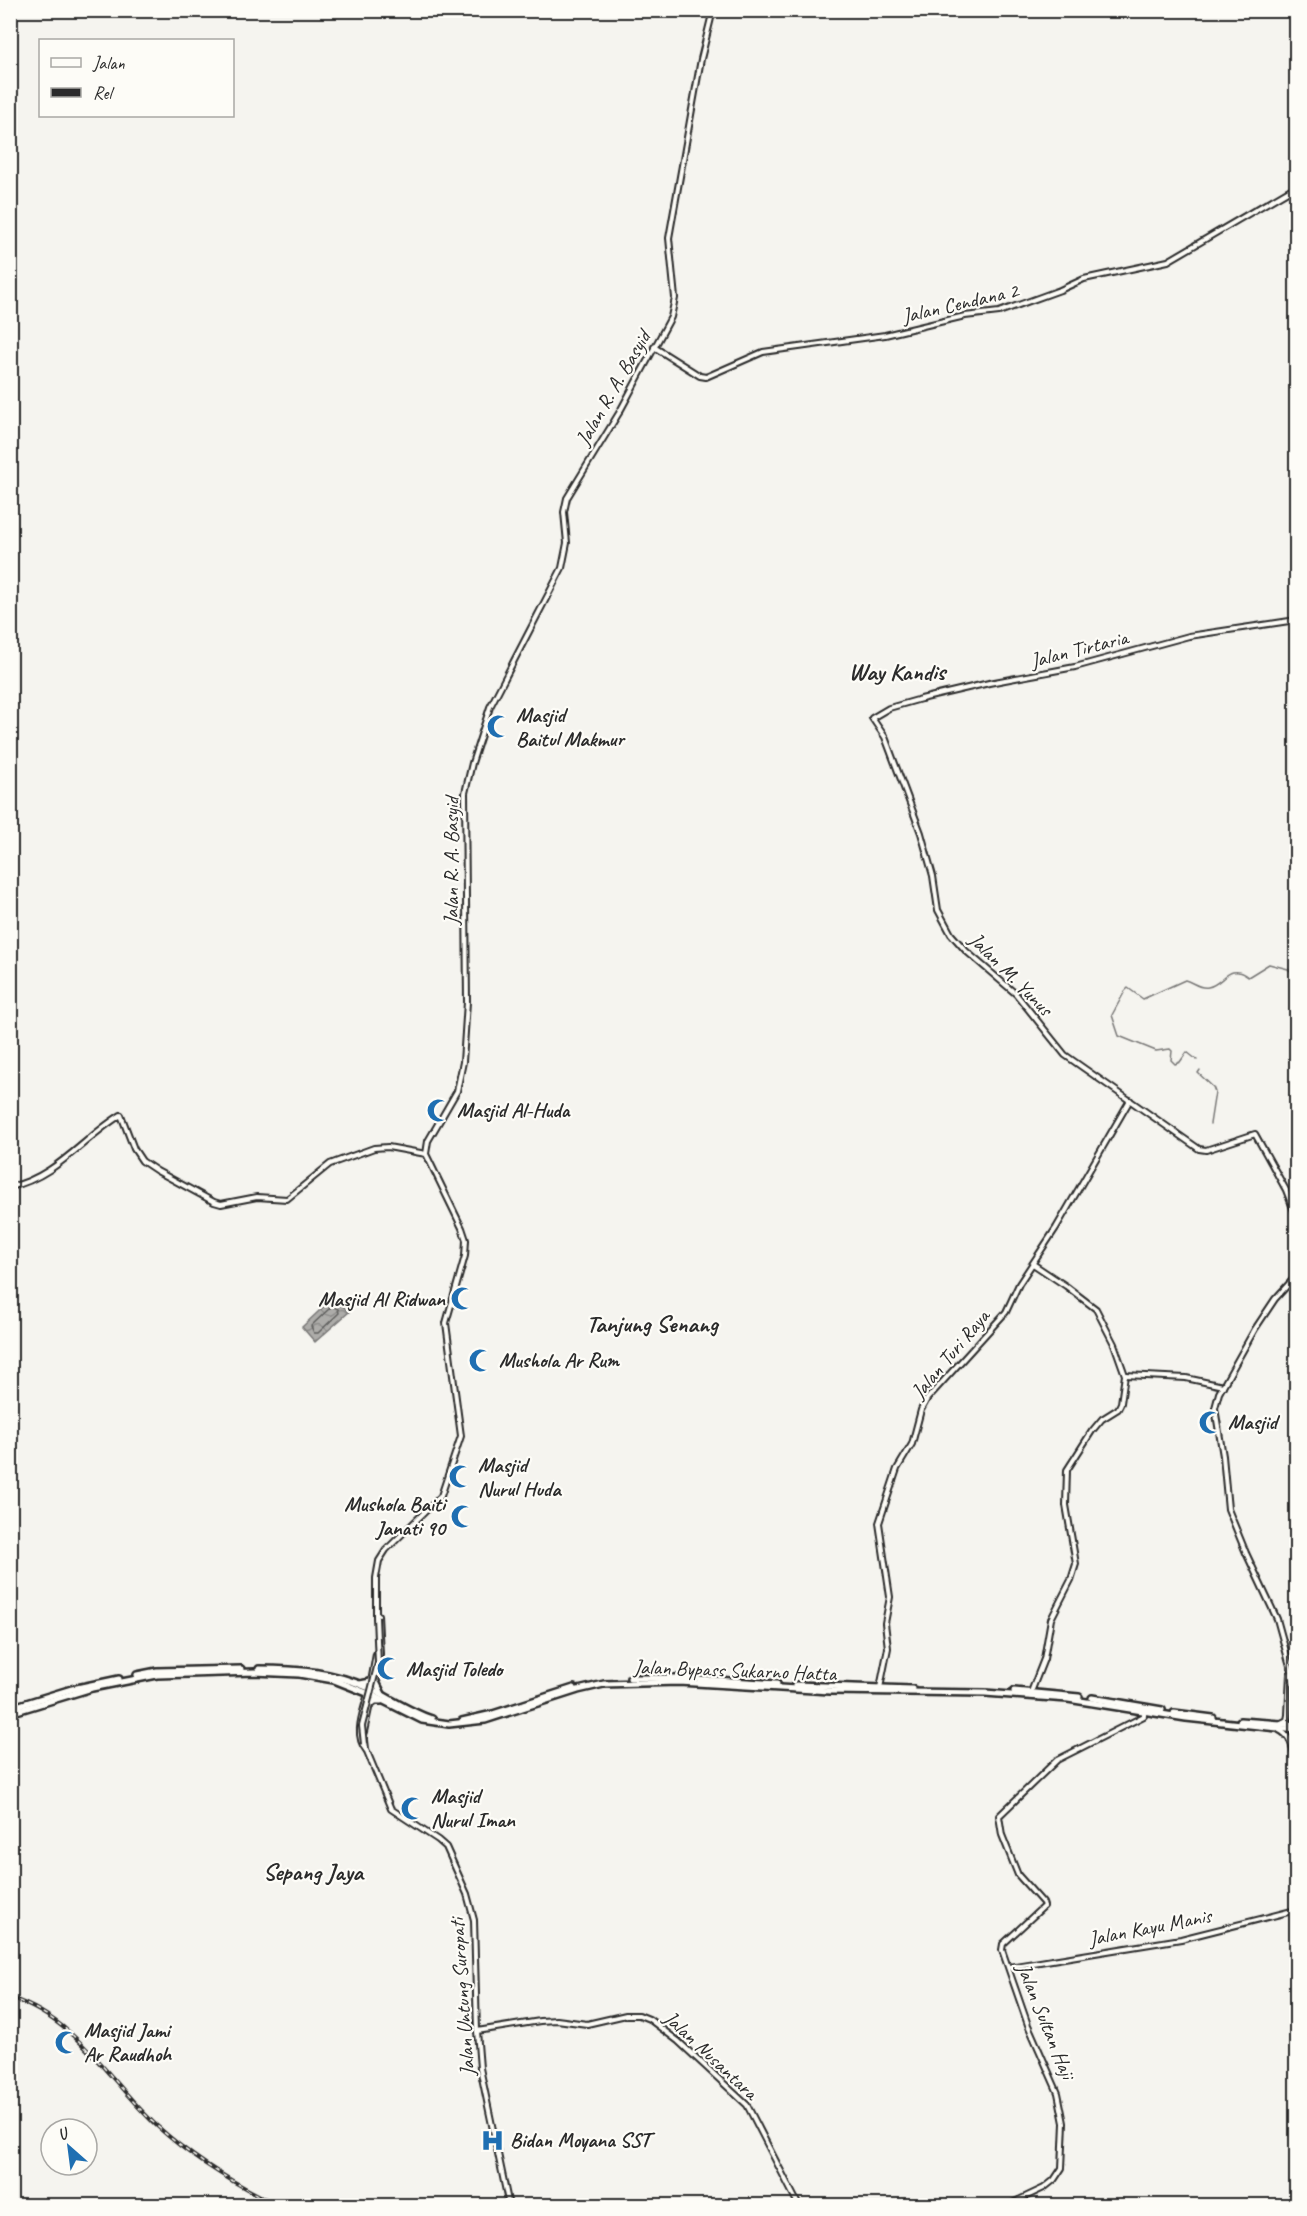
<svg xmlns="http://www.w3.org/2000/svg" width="1307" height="2216" font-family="Caveat,sans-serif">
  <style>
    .water { fill: url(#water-waves); stroke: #797877; stroke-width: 1.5 }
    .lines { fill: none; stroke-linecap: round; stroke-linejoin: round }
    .shore { stroke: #5f5f5d; stroke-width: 1.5 }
    .stream { stroke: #797877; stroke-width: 1.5 }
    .secondary-casing { stroke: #2b2b2b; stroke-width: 8 }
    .highway-casing { stroke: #2b2b2b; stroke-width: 10 }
    .secondary { stroke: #fdfcf7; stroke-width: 4 }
    .highway { stroke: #fdfcf7; stroke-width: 5 }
    .rail-casing { stroke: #2b2b2b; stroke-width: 4 }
    .rail { stroke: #fdfcf7; stroke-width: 1.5; stroke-dasharray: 4.5; stroke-linecap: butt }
    .secondary-bridge-casing { stroke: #2b2b2b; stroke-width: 8; stroke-linecap: butt }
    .secondary-bridge { stroke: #fdfcf7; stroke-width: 4 }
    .labels { text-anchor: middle; stroke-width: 4.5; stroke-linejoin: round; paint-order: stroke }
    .street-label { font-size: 21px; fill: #2b2b2b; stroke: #fdfcf7 }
    .poi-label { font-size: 21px; font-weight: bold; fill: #2b2b2b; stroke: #fdfcf7; text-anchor: start }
    .quarter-label { font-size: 24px; font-weight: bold; fill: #2b2b2b; stroke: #fdfcf7 }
  </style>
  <defs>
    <pattern id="water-waves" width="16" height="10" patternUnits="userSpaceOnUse" patternTransform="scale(1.5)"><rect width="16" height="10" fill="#adaca9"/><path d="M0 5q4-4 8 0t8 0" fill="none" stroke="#8d8c8a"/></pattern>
  </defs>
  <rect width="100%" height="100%" fill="#f5f4ef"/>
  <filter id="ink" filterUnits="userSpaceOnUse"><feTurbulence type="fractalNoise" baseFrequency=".0167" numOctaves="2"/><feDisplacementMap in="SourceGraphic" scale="12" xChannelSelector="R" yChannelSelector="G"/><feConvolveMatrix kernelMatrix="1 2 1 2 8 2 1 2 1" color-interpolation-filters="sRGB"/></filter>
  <g filter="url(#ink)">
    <path class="water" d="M334 1297 349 1312 315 1342 302 1327Z"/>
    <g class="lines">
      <path class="shore" d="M332 1306 338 1309 339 1313 318 1333H314L311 1326Z"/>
      <g class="stream">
        <path d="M1197 1060 1187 1052 1180 1062 1175 1064 1171 1060 1172 1051 1170 1049 1156 1051 1119 1036 1112 1015 1125 991 1128 988 1143 999 1185 980C1193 982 1199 989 1208 987 1224 984 1228 962 1248 977L1269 964 1288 969 1296 976"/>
        <path d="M1200 1070 1198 1073 1213 1087 1215 1092 1210 1124"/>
      </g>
      <defs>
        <g id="secondary">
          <path d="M654 347 700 376 706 377 763 352 885 335 965 316 999 312 1060 290 1084 279 1168 261 1296 186"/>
          <path d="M1296 620 1189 636 1075 667 989 683 921 699 889 708 872 718 885 737 921 833 933 876 938 910 951 934 966 951 1016 994 1065 1055 1199 1149 1206 1150 1255 1134 1286 1190 1296 1216"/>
          <path d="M10 1187C56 1177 83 1138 121 1115L134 1149 142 1161 157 1171 214 1202 221 1204 257 1197 287 1199 330 1164 374 1148 388 1147 426 1154"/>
          <path d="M1125 1375 1186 1378 1223 1386"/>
          <path d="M376 1617V1578L379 1561 386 1550 441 1496 461 1436 446 1323 465 1256 466 1240 462 1228 426 1154 428 1141 457 1091 463 1062 467 1002 465 793 472 763 490 707 562 568 567 543 564 512 567 498 619 413 671 317 675 298 669 238 701 59 713 10"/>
          <path d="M1293 1672 1296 1679"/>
          <path d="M1293 1677 1277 1619 1246 1553 1228 1509 1223 1456 1215 1408 1219 1393 1255 1329 1275 1299 1296 1276"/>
          <path d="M371 1682 376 1654"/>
          <path d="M376 1682 380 1654 378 1615"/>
          <path d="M880 1688 888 1648 885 1623 890 1597 879 1523 897 1469 912 1444 921 1410 927 1399 1006 1312 1019 1284 1056 1228 1130 1100"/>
          <path d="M1031 1692 1044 1659 1051 1619 1071 1580 1076 1564 1066 1505 1067 1470 1092 1431 1102 1419 1118 1409 1121 1403 1125 1375 1114 1344 1096 1309 1066 1286 1033 1264"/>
          <path d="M1281 1723 1287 1720 1288 1715 1290 1674"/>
          <path d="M1279 1730C1292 1736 1293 1750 1296 1762"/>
          <path d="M364 1732 372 1695"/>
          <path d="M365 1740 366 1749 391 1809 438 1840 446 1847 467 1894 474 1920 477 2031 480 2068 509 2206"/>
          <path d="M366 1750C353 1734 364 1711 368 1693"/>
          <path d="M1009 1967 1181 1939 1296 1910"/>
          <path d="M477 2031 540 2021 557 2020 587 2024 626 2015H639L649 2019 678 2041 747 2105 799 2206"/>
          <path d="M1006 2206 1044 2188 1054 2180 1062 2168 1064 2123 1058 2093 1028 2025 1002 1950 1003 1944 1044 1906 1043 1903 1018 1875 1002 1835 999 1816 1057 1760 1144 1716V1712"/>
        </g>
        <g id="highway">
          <path d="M259 1669C298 1669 333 1672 369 1688 390 1698 410 1712 432 1719"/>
          <path d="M137 1675 157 1671 241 1669"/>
          <path d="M630 1678H690"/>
          <path d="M699 1679 777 1684"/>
          <path d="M376 1682 382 1694"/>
          <path d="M360 1684 371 1682"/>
          <path d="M795 1685 912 1689"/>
          <path d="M1014 1691 1079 1697"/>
          <path d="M1092 1698 1162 1710"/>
          <path d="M370 1705 375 1701H381"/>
          <path d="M10 1708 72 1689 119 1679"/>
          <path d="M10 1713 92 1688 157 1675 254 1672 299 1674 334 1680 372 1695 422 1720 449 1724 485 1720 578 1690 604 1684 679 1682 830 1691 985 1693 1068 1699 1186 1718 1296 1730"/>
          <path d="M1174 1713 1213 1718"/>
          <path d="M462 1721 493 1714 574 1688"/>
          <path d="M1240 1721 1296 1725"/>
        </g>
      </defs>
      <use href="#secondary" class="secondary-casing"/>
      <use href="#highway" class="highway-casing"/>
      <use href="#secondary" class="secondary"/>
      <use href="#highway" class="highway"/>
      <defs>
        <path id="rail" d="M10 1998C77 2019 109 2081 157 2126 193 2159 236 2185 280 2206"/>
      </defs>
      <use href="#rail" class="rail-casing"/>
      <use href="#rail" class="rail"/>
      <defs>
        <g id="secondary-bridge">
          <path d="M1293 1677 1296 1741"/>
          <path d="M364 1744 362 1726 378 1663 376 1617"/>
        </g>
      </defs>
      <use href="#secondary-bridge" class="secondary-bridge-casing"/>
      <use href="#secondary-bridge" class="secondary-bridge"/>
    </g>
  </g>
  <defs>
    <symbol id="mosque-bare" viewBox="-9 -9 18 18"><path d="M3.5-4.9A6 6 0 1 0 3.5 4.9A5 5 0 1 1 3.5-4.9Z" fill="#1f6fb2" stroke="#fdfcf7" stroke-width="2.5" paint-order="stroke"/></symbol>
    <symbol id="hospital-bare" viewBox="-9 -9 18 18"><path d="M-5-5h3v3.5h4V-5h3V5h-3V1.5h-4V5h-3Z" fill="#1f6fb2" stroke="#fdfcf7" stroke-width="2.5" paint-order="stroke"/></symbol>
  </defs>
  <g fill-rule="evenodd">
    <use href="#mosque-bare" x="482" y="710" width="33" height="33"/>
    <use href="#mosque-bare" x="422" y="1094" width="33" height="33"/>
    <use href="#mosque-bare" x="446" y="1282" width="33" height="33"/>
    <use href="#mosque-bare" x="464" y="1344" width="33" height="33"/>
    <use href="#mosque-bare" x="1194" y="1406" width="33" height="33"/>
    <use href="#mosque-bare" x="444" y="1460" width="33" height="33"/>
    <use href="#mosque-bare" x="446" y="1500" width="33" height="33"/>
    <use href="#mosque-bare" x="372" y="1652" width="33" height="33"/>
    <use href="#mosque-bare" x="396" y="1792" width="33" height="33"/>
    <use href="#mosque-bare" x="50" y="2026" width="33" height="33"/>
    <use href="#hospital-bare" x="476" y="2124" width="33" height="33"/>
  </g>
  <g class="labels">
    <g class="street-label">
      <text transform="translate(960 303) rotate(-13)" y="7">Jalan Cendana 2</text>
      <text transform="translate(613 388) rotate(-60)" y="7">Jalan R. A. Basyid</text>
      <text transform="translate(1079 649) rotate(-14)" y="7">Jalan Tirtaria</text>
      <text transform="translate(451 861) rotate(-90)" y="7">Jalan R. A. Basyid</text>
      <text transform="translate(1011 974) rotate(45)" y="7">Jalan M. Yunus</text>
      <text transform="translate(950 1354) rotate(-50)" y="7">Jalan Turi Raya</text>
      <text transform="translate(735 1670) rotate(2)" y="7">Jalan Bypass Sukarno Hatta</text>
      <text transform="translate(1150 1927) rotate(-11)" y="7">Jalan Kayu Manis</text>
      <text transform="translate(462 1997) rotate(-94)" y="7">Jalan Untung Suropati</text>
      <text transform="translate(1046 2021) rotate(68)" y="7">Jalan Sultan Haji</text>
      <text transform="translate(711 2055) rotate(43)" y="7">Jalan Nusantara</text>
    </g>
    <g class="poi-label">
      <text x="516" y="722">Masjid<tspan x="516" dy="24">Baitul Makmur</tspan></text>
      <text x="457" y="1117">Masjid Al-Huda</text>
      <text x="445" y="1306" text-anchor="end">Masjid Al Ridwan</text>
      <text x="499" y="1367">Mushola Ar Rum</text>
      <text x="1228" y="1429">Masjid</text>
      <text x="478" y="1472">Masjid<tspan x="478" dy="24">Nurul Huda</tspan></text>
      <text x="445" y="1511" text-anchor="end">Mushola Baiti<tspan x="445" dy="24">Janati 90</tspan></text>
      <text x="406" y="1676">Masjid Toledo</text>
      <text x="431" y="1803">Masjid<tspan x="431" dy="24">Nurul Iman</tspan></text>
      <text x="84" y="2037">Masjid Jami<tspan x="84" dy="24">Ar Raudhoh</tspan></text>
      <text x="510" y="2147">Bidan Moyana SST</text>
    </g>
    <g class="quarter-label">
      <text x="897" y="680">Way Kandis</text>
      <text x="652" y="1332">Tanjung Senang</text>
      <text x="313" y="1880">Sepang Jaya</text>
    </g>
  </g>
  <rect width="1307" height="2216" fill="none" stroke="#fdfcf7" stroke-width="36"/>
  <rect x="18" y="18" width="1271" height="2180" fill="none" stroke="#2b2b2b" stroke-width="2" filter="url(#ink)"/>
  <rect x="39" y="39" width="195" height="78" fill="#fdfcf7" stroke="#a9a8a5" stroke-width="1.5"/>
  <rect x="51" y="58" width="30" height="9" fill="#fdfcf7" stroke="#a9a8a5" stroke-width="1.5"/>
  <text x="93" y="69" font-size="18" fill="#2b2b2b">Jalan</text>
  <rect x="51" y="88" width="30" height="9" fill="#2b2b2b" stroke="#a9a8a5" stroke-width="1.5"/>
  <text x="93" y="99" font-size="18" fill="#2b2b2b">Rel</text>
  <g transform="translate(69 2147) rotate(332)"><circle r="28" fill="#fdfcf7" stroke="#a9a8a5" stroke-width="1.5"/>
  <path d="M0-4.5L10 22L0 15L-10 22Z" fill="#1f6fb2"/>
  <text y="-9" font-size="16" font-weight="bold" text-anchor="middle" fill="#2b2b2b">U</text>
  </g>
</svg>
